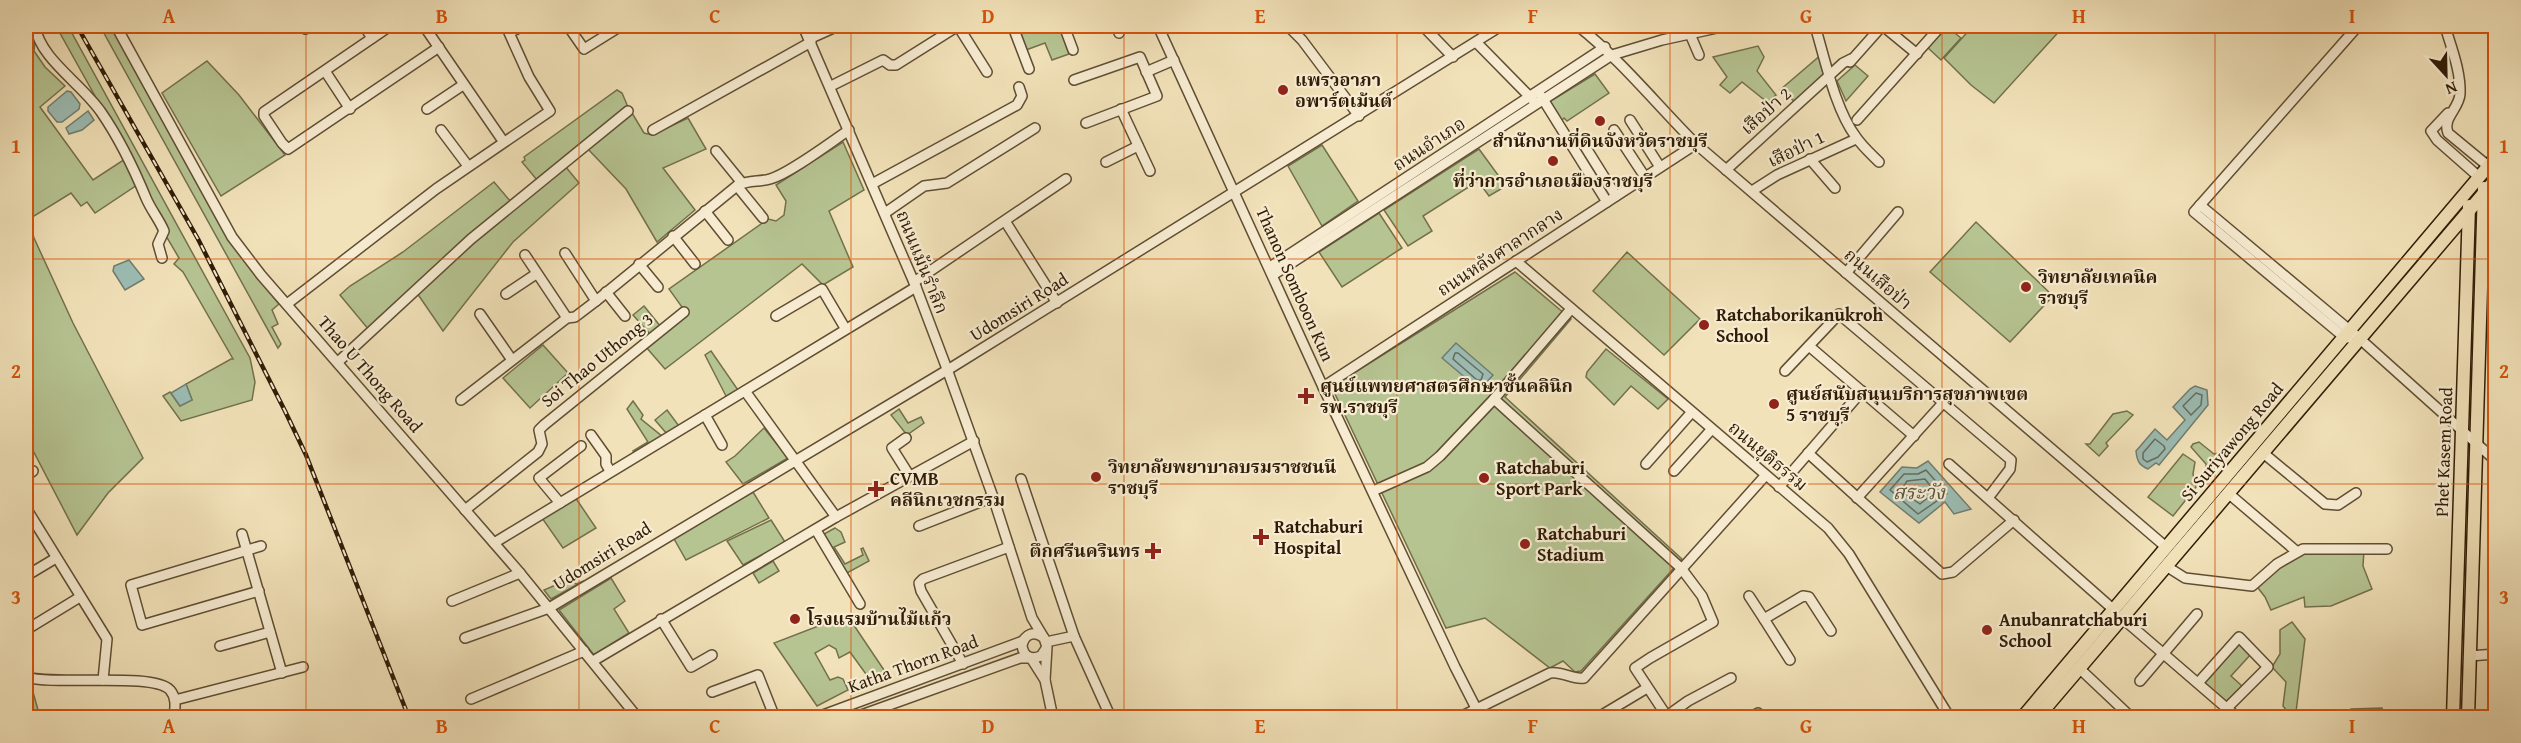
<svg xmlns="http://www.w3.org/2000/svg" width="2521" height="743" font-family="'Gentium Book Plus','Noto Serif Thai',serif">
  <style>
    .green { fill: #b6c492; stroke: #73704c; stroke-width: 1.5 }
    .water { fill: #9cbdb5; stroke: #717d6f; stroke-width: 1.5 }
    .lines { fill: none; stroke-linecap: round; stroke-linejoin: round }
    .shore { stroke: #666c5e; stroke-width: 1.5 }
    .minor-casing { stroke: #604e33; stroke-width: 12 }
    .major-casing { stroke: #301c06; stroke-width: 15 }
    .minor { stroke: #f7ecd2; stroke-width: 9 }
    .major { stroke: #f2e2b9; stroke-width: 12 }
    .rail-casing { stroke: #301c06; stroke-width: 4.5 }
    .rail { stroke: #f7ecd2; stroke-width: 2; stroke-dasharray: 7; stroke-linecap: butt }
    .grid { fill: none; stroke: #d6530b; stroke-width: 1.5; stroke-opacity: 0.55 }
    .poi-dot { fill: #8f2418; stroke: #f7ecd2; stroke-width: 2 }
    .labels { text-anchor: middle; stroke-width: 4.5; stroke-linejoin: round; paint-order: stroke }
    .poi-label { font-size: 18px; font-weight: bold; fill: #301c06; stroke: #f7ecd2; text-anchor: start }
    .street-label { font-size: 18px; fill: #301c06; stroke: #f7ecd2 }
    .water-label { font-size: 20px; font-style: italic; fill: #565443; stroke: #f7ecd2 }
    .neatline { fill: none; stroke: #d6530b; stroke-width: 2 }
    .grid-label { font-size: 20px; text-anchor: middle; font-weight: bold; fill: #d6530b }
  </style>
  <rect width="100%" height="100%" fill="#f2e2b9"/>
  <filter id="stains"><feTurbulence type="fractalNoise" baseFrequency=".00333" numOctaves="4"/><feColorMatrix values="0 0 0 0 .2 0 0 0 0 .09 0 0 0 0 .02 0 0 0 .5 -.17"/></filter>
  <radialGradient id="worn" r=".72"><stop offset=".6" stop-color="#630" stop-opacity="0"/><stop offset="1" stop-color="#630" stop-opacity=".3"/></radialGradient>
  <g class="green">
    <path d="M56 26H68L250 358 255 382 252 400 181 421 163 396 170 392 180 406 192 400 186 384 231 359H233L183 272 174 264 179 258 162 229 159 231 141 196 129 157Z"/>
    <path d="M100 26H111L223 229 237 251 279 304 272 310 278 324 272 327 281 344 278 348Z"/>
    <path d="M1028 26H1059L1069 54 1052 60 1045 43 1026 50 1018 29Z"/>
    <path d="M1946 26 1961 38 1941 60 1927 47Z"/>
    <path d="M1973 26H2064L1994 103 1971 85 1944 58Z"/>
    <path d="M26 27 35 41 34 51 45 67 65 86 40 107 93 180 125 159 140 183 95 213 87 202 81 206 71 193 29 219 34 238 73 323 143 458 108 493 77 535 26 437Z"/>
    <path d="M1758 46 1764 57 1757 71 1776 95 1767 102 1742 82 1730 93 1720 85 1727 77 1713 57Z"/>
    <path d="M1822 54 1824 75 1794 101 1780 90Z"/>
    <path d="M207 61 239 95 285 155 221 196 162 93Z"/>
    <path d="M1855 65 1868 76 1846 101 1837 81Z"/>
    <path d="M1595 74 1609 93 1567 121 1564 118 1561 121 1549 102Z"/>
    <path d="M617 90 622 93 628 107 537 180 522 162 525 160 524 157Z"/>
    <path d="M632 113 644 133 652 135 688 118 706 149 663 168 695 210 657 242 626 189 587 148Z"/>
    <path d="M843 142 864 190 829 211 853 267 823 285 802 264 665 369 646 347 687 314 669 289 768 219 776 221 784 215 786 201 776 185Z"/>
    <path d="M1322 145 1358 201 1322 226 1288 166Z"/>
    <path d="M1479 149 1506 186 1489 196 1478 181 1423 216 1432 231 1408 246 1384 210Z"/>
    <path d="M565 166 579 183 513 242 443 331 417 293 478 238Z"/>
    <path d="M494 182 511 202 369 330 340 295 350 286 403 252Z"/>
    <path d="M1379 213 1402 248 1342 287 1319 252Z"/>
    <path d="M1976 222 2053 296 2010 342 1930 272Z"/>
    <path d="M1627 252 1700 319 1664 355 1593 291Z"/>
    <path d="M1515 272 1571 319 1505 397 1682 559 1581 671 1575 672 1563 661 1550 668 1485 618 1446 628 1335 394 1336 384Z"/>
    <path d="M644 306 661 327 651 335 633 315Z"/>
    <path d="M543 345 568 373 530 408 503 378Z"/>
    <path d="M1606 349 1668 399 1658 409 1631 386 1614 405 1586 377 1587 372Z"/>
    <path d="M711 351 738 390 727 398 705 355Z"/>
    <path d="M633 401 643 415 641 419 663 437 635 453 633 451 648 442 627 409Z"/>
    <path d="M899 409 908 423 921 417 924 423 907 435 891 415Z"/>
    <path d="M667 410 679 426 667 434 655 420Z"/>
    <path d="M2127 411 2133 415 2106 443 2108 446 2099 456 2086 444H2090L2113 414Z"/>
    <path d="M764 428 788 458 743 484 726 462 735 456Z"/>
    <path d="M2199 442 2214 454 2225 452 2206 473V464L2191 447 2193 444Z"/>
    <path d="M2183 454 2195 462 2193 474 2196 487 2173 516 2148 497Z"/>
    <path d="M753 492 769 518 686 560 673 537Z"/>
    <path d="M575 497 596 528 563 548 542 518Z"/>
    <path d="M771 520 785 542 743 565 727 541Z"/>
    <path d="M835 528 841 532 845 542 834 547 845 564 863 555 861 549 863 548 869 561 847 573 824 534Z"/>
    <path d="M2364 550 2363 566 2372 589 2331 606 2305 607 2304 597 2271 610 2265 597 2255 584 2296 551Z"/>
    <path d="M773 561 779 571 759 583 753 573Z"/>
    <path d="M572 578 576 584 584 581 551 599 544 590Z"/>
    <path d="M611 578 625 601 614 609 629 633 594 655 559 610Z"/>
    <path d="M847 615 890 679 874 685 850 652 839 658 836 649 829 645 815 653 830 680 838 677 843 679 848 690 817 706 774 643Z"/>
    <path d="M2292 622 2305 639 2296 712 2334 717H2292L2283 706 2286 682 2272 667 2280 654V630Z"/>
    <path d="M2239 640 2252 653 2231 676 2242 686 2226 702 2204 683Z"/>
    <path d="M31 685 40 717H26V687Z"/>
    <path d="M2382 708 2384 717H2350L2351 709Z"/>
  </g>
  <g class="water">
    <path d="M67 91 71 92 80 104 79 109 62 122H57L48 111V107Z"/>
    <path d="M88 111 94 120 82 130 69 134 66 128Z"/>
    <path d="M129 260 144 279 125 290 113 271 114 266Z"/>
    <path d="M1456 343 1493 375 1480 390 1442 358Z"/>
    <path d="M186 384 192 400 180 406 171 393Z"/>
    <path d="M2195 386 2207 390 2208 405 2159 465 2156 463 2148 469C2139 465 2137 461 2136 451L2155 429 2167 440 2185 420 2173 407 2190 389Z"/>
    <path d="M1928 461 1971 509 1954 514 1945 502 1919 523 1880 492 1902 467 1917 468Z"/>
  </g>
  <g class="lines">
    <g class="shore">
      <path d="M1455 353H1458L1483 374 1481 380H1477L1453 359Z"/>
      <path d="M2196 393 2202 395 2201 405 2191 415 2183 406Z"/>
      <path d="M2155 439 2164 446 2165 449 2158 457 2147 462 2143 459V453Z"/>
      <path d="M1926 470 1947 494 1918 514 1890 490 1904 474H1918Z"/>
      <path d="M1925 479 1935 492 1920 504 1901 491 1907 481Z"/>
    </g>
    <defs>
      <g id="minor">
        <path d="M35 26C40 59 81 83 101 112 119 138 134 169 146 198 151 210 159 219 164 231L158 244 162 258"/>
        <path d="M116 26 232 237 261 275 520 573 638 718"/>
        <path d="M364 26 372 38"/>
        <path d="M390 26 264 112V116L282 143 288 149 439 47"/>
        <path d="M424 26 503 141"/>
        <path d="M568 26 584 49 621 26"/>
        <path d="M803 26 916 287 947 369 993 497 1032 618 1044 638"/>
        <path d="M1016 26 1013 27 1029 69"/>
        <path d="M1064 26 1073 50"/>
        <path d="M1116 26 1119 33"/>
        <path d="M1158 26 1323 387 1455 667 1481 718"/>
        <path d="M1288 26 1302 40 1359 116"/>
        <path d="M1401 26H1402"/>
        <path d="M1423 26 1453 57"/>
        <path d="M1578 26C1621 60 1657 105 1696 144L2166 547"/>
        <path d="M1815 26C1825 59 1835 109 1856 137 1862 146 1871 154 1879 162"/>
        <path d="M1883 26 1917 54"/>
        <path d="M2445 26C2451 47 2461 71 2460 94 2459 109 2442 118 2448 133L2488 166"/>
        <path d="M305 29 310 26"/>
        <path d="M510 32 524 26"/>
        <path d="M1690 34 1699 55"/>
        <path d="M809 39 838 26"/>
        <path d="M1476 42 1533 100"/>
        <path d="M1850 62 1882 26"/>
        <path d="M325 71 350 109"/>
        <path d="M1146 72 1174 60"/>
        <path d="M1074 80 1140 57 1157 96 1086 123"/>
        <path d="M831 86 883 60 890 65H896L958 26 987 72"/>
        <path d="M1541 96 1607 202"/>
        <path d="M427 109 463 85"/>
        <path d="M1121 109 1150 171"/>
        <path d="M2448 113 2431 131 2437 140 2479 177"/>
        <path d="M1630 120 1660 167"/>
        <path d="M1857 120 1941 26"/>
        <path d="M441 130 468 166"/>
        <path d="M653 130 811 42"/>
        <path d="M1614 130 1645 177"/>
        <path d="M1586 148 1616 196"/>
        <path d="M716 151 742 183"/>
        <path d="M1810 159 1835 188"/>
        <path d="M1106 162 1138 146"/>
        <path d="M1726 170 1843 63 1851 59"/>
        <path d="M872 184 1017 105 1022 96 1019 87"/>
        <path d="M737 186 763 218"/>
        <path d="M1752 191 1777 175 1856 139"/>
        <path d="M2200 205 2359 338 2496 461"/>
        <path d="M2484 205 2496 211"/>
        <path d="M705 211 728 240"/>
        <path d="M885 213 924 186 947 183 1035 128"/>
        <path d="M1005 221 1057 303"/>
        <path d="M673 236 695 264"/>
        <path d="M565 253 596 301"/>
        <path d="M525 255 567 318"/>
        <path d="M1516 261 1828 528 1849 554 1950 718"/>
        <path d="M639 264 658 287"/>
        <path d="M1270 267 1605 47"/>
        <path d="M1846 273 1898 212"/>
        <path d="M1273 275 1612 55 1662 40 1726 26"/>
        <path d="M914 282 1066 179"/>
        <path d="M606 292 625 316"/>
        <path d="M506 294 536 274"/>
        <path d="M287 304 436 189 550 111 529 77 506 26"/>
        <path d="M480 314 512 360"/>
        <path d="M776 316 822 289 845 328"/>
        <path d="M2348 338 2344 337 2194 212 2358 26"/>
        <path d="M1809 346 1914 436"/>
        <path d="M338 362 471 239 628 111"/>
        <path d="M1785 371 1839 314 2011 460 2010 469 1988 498"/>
        <path d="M1323 387 1696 144"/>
        <path d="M745 391 836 517"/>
        <path d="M1494 399 1681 568 1702 596 1713 622 1650 658 1635 668 1668 718"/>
        <path d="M461 400 567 318 575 317 596 301 738 185C749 180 759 182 770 179 789 174 831 142 849 130"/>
        <path d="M705 415 722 445"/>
        <path d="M591 435 606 456V464L610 471"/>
        <path d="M906 438 892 448 909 475"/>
        <path d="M2262 452 2325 504 2338 505 2356 493"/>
        <path d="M1808 453 1942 574 1953 572 2014 520"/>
        <path d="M1646 464 1691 413"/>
        <path d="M1949 464 2114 610"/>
        <path d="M1674 471 1711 430"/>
        <path d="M26 476 33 471"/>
        <path d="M1021 479 1074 636 1111 718"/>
        <path d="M1779 487 1862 391"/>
        <path d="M1373 491 1427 467 1440 456 1494 399 1571 309"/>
        <path d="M2228 493 2296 551"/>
        <path d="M1857 498 1943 403"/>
        <path d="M560 503 539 478 581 446"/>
        <path d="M26 508 107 639 103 680"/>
        <path d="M465 510 538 452 542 444 539 430 544 425 684 312"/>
        <path d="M919 526 993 497"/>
        <path d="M816 530 860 604"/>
        <path d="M242 534 282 673"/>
        <path d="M494 543 916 287"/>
        <path d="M2166 566 2185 578 2252 586 2277 564 2303 549H2387"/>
        <path d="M26 576 56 558"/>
        <path d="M259 591 142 625 131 585 261 546"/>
        <path d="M1749 596 1764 619"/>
        <path d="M452 601 520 573"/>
        <path d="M2122 618 2238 718"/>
        <path d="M661 619 691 667 712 655"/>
        <path d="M26 630 80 597"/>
        <path d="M465 638 549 608 954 366 1501 26"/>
        <path d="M1046 642 1074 636"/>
        <path d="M220 646 270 632"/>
        <path d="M2469 656 2496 654"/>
        <path d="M1031 658 1045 680 1053 718"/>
        <path d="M1790 660 1764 619 1803 596 1809 597 1831 631"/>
        <path d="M593 661 836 517 974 441"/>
        <path d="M963 664 921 591 919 583 923 579 1009 547"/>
        <path d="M2079 668 2132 718"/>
        <path d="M26 677C55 686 153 672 170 690 177 698 175 708 174 718"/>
        <path d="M1045 680 1047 647 1044 638C1034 630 1024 634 1022 646 1024 657 1031 660 1041 656L1047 647"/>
        <path d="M2140 681 2197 614"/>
        <path d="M2198 683 2239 637 2268 667 2227 708"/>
        <path d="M712 692 758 675 775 718"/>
        <path d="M471 699 584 651"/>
        <path d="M175 700 303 667"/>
        <path d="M1667 716 1688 701 1731 678"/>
        <path d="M815 718 1023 641"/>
        <path d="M853 718 1020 658H1030"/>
        <path d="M1458 718 1550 673C1563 671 1572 680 1584 678L1765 476"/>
        <path d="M1597 718 1647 688"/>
        <path d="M1748 718 1758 713"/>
      </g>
      <g id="major">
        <path d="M2022 718 2496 157"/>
        <path d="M2037 718 2496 179"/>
        <path d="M2453 718 2469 206"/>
        <path d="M2468 718 2484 188"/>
      </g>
    </defs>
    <use href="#minor" class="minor-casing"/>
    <use href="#major" class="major-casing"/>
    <use href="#minor" class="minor"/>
    <use href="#major" class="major"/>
    <defs>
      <path id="rail" d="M77 26 198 239 285 411 306 455 409 718"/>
    </defs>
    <use href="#rail" class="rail-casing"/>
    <use href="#rail" class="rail"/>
  </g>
  <path class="grid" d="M306 26V718M579 26V718M851 26V718M1124 26V718M1397 26V718M1670 26V718M1942 26V718M2215 26V718M26 259H2496M26 484H2496"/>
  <g class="poi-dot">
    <circle cx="1283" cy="90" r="6"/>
    <circle cx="1600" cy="121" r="6"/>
    <circle cx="1553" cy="161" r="6"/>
    <circle cx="2026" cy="287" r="6"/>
    <circle cx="1704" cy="325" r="6"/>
    <path d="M1303 387h6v6h6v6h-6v6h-6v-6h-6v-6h6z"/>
    <circle cx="1774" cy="404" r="6"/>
    <circle cx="1096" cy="477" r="6"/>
    <circle cx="1484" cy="478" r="6"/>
    <path d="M873 480h6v6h6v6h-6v6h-6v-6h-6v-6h6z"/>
    <path d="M1258 528h6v6h6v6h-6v6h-6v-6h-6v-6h6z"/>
    <circle cx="1525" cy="544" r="6"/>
    <path d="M1150 542h6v6h6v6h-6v6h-6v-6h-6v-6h6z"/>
    <circle cx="795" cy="619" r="6"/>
    <circle cx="1987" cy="630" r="6"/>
  </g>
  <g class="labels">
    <g class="poi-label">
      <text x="1295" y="86">แพรวอาภา<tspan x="1295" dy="21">อพาร์ตเม้นต์</tspan></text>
      <text x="1600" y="147" text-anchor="middle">สำนักงานที่ดินจังหวัดราชบุรี</text>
      <text x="1553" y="187" text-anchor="middle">ที่ว่าการอำเภอเมืองราชบุรี</text>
      <text x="2038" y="283">วิทยาลัยเทคนิค<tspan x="2038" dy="21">ราชบุรี</tspan></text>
      <text x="1716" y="321">Ratchaborikanukroh<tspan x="1716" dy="21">School</tspan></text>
      <text x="1320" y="392">ศูนย์แพทยศาสตรศึกษาชั้นคลินิก<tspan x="1320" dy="21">รพ.ราชบุรี</tspan></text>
      <text x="1786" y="400">ศูนย์สนับสนุนบริการสุขภาพเขต<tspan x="1786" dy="21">5 ราชบุรี</tspan></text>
      <text x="1108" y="473">วิทยาลัยพยาบาลบรมราชชนนี<tspan x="1108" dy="21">ราชบุรี</tspan></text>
      <text x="1496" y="474">Ratchaburi<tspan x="1496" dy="21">Sport Park</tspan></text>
      <text x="890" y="485">CVMB<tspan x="890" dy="21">คลีนิกเวชกรรม</tspan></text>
      <text x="1274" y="533">Ratchaburi<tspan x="1274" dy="21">Hospital</tspan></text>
      <text x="1537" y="540">Ratchaburi<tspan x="1537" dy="21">Stadium</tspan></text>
      <text x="1140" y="557" text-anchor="end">ตึกศรีนครินทร</text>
      <text x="807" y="625">โรงแรมบ้านไม้แก้ว</text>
      <text x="1999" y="626">Anubanratchaburi<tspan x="1999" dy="21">School</tspan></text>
    </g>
    <g class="street-label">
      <text transform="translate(1766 111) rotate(-42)" y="6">เสือป่า 2</text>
      <text transform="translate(1429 144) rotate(-33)" y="6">ถนนอำเภอ</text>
      <text transform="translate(1796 149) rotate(-26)" y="6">เสือป่า 1</text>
      <text transform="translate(1500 252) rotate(-33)" y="6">ถนนหลังศาลากลาง</text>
      <text transform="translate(922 262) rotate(68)" y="6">ถนนแม้นรำลึก</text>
      <text transform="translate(1878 279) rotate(41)" y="6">ถนนเสือป่า</text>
      <text transform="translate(1295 284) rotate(66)" y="6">Thanon Somboon Kun</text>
      <text transform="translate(1019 307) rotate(-32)" y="6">Udomsiri Road</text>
      <text transform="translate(597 360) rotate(-39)" y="6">Soi Thao Uthong 3</text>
      <text transform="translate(370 374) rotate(49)" y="6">Thao U Thong Road</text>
      <text transform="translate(2232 442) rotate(-50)" y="6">Si Suriyawong Road</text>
      <text transform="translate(2444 452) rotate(-88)" y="6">Phet Kasem Road</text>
      <text transform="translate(1768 456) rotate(40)" y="6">ถนนยุติธรรม</text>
      <text transform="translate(602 556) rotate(-32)" y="6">Udomsiri Road</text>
      <text transform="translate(913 664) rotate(-20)" y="6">Katha Thorn Road</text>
    </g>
    <g class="water-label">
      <text x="1919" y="499">สระวัง</text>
    </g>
  </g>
  <rect width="2521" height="743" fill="none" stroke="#f2e2b9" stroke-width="66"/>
  <g transform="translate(2446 75) rotate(158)" stroke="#f7ecd2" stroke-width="4.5" paint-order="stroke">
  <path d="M0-4.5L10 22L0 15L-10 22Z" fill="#301c06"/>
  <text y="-9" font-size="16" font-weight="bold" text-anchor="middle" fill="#301c06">N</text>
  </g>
  <rect x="33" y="33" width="2455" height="677" class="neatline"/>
  <g class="grid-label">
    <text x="169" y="23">A</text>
    <text x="442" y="23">B</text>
    <text x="715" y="23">C</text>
    <text x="988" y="23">D</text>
    <text x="1260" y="23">E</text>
    <text x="1533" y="23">F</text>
    <text x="1806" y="23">G</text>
    <text x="2079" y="23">H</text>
    <text x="2352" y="23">I</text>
    <text x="16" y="153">1</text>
    <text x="2504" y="153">1</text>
    <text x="16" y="378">2</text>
    <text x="2504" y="378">2</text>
    <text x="16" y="604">3</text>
    <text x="2504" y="604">3</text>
    <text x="169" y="733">A</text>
    <text x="442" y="733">B</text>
    <text x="715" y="733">C</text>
    <text x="988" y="733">D</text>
    <text x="1260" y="733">E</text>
    <text x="1533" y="733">F</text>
    <text x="1806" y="733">G</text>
    <text x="2079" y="733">H</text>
    <text x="2352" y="733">I</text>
  </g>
  <rect width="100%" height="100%" filter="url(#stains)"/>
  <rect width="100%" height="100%" fill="url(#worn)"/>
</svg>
